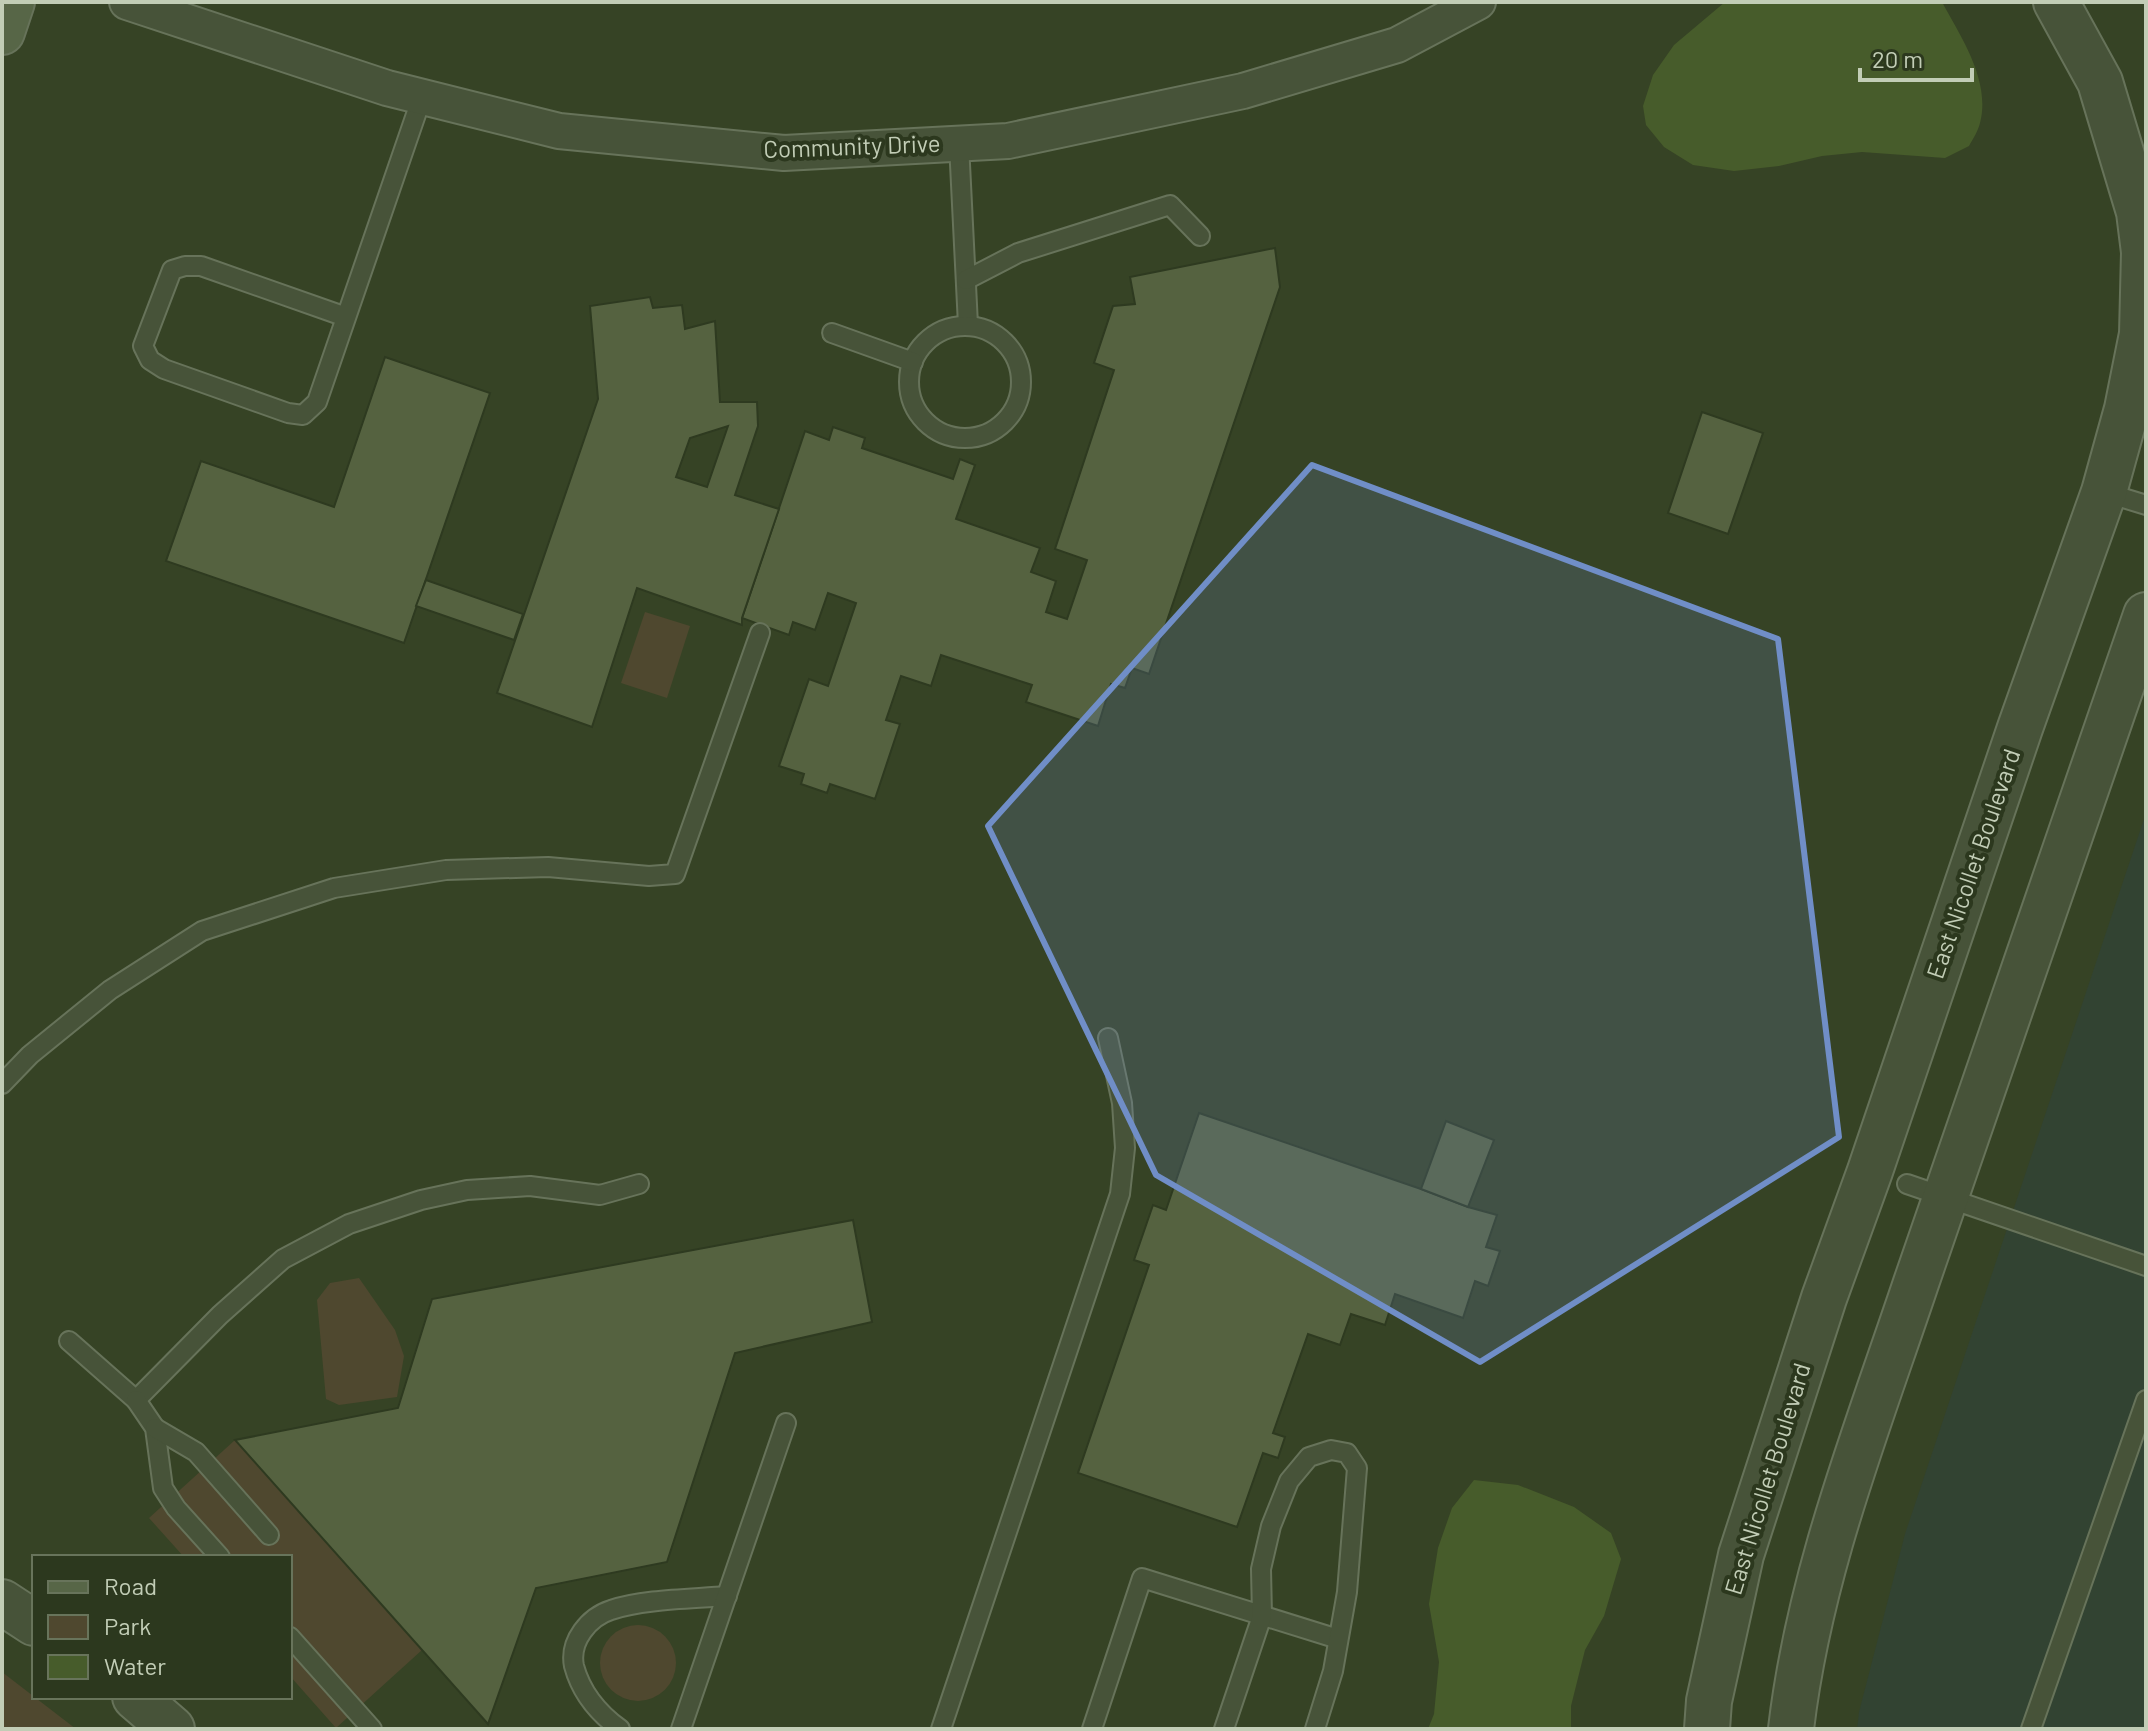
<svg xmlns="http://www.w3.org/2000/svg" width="2148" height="1731" font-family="Barlow,sans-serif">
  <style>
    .medical { fill: #324332 }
    .green { fill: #4f482f }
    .water { fill: #475c2b }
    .building { fill: #556240; stroke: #2e3a20; stroke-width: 2; fill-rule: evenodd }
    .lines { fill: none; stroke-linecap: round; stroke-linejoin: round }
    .service-casing { stroke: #67735a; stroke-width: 22 }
    .minor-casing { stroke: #67735a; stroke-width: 38 }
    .tertiary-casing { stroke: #67735a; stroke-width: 48 }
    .secondary-casing { stroke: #67735a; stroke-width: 48 }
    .service { stroke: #475339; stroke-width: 18 }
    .minor { stroke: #475339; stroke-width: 34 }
    .tertiary { stroke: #475339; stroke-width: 44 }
    .secondary { stroke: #576647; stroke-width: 44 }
    .marked { fill: #708ec7; fill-opacity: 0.2; stroke: #708ec7; stroke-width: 6; stroke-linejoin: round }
    .labels { text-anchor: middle; stroke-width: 8; stroke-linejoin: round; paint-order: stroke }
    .street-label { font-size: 24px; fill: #c2cdb6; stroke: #2c381e }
  </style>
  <rect width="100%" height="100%" fill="#364325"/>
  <path class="medical" d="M2146 813V1729H1857L1859 1712 1905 1534Z"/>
  <g class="green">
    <path d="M645 612 690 626 667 698 621 683Z"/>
    <path d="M359 1278 395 1330 404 1356 397 1397 339 1405 326 1399 317 1300 330 1283Z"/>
    <path d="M235 1440 422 1650 336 1728 290 1676V1557H184L149 1518Z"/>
    <circle cx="638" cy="1663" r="38"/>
    <path d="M2 1672 76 1729H2Z"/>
  </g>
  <g class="water">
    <path d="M1725 2H1942C1961 37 1991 81 1980 123 1978 131 1973 139 1969 146L1945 158 1862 152 1822 156 1779 166 1734 171 1693 165 1664 147 1646 125 1643 106 1653 75 1674 45Z"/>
    <path d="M1474 1480 1518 1485 1574 1507 1611 1533 1621 1559 1604 1616 1585 1650 1571 1706V1729H1428L1434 1714 1439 1662 1429 1604 1438 1548 1452 1508Z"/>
  </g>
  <g class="building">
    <path d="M1275 248 1280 287 1149 674 1132 668 1125 688 1111 684 1098 726 1026 702 1032 685 941 655 931 686 901 676 886 720 900 724 875 799 830 784 827 793 801 784 804 774 779 766 809 679 828 686 856 603 828 593 815 630 793 622 789 635 742 618 805 431 829 440 833 427 865 438 862 448 953 479 960 459 975 465 956 519 1040 548 1031 572 1056 581 1046 612 1067 619 1087 560 1055 549 1114 370 1094 363 1113 306 1135 304 1130 277Z"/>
    <path d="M650 297 653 308 682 305 685 329 715 321 720 402H757L758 426 735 495 779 509 742 618V625L637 588 592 727 497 693 598 399 590 306ZM728 426 707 487 676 477 690 438Z"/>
    <path d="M385 357 490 393 404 643 166 561 201 461 334 507Z"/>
    <path d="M1702 412 1763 433 1728 534 1668 513Z"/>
    <path d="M426 580 523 614 514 640 416 606Z"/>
    <path d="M1199 1113 1421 1189 1468 1207 1497 1215 1486 1247 1500 1251 1488 1286 1475 1281 1463 1318 1395 1294 1385 1325 1351 1314 1340 1345 1308 1334 1273 1433 1285 1437 1278 1458 1263 1453 1237 1527 1078 1473 1149 1265 1134 1260 1153 1205 1166 1210Z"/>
    <path d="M1446 1121 1494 1140 1468 1207 1421 1189Z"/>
    <path d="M853 1220 872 1322 735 1353 667 1562 536 1588 488 1724 235 1440 398 1408 432 1299Z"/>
  </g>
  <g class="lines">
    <defs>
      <g id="service">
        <path d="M959 144 968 325"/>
        <path d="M966 280 1018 253 1170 205 1200 236"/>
        <path d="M346 317 201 266H185L172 270 143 346 150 360 164 369 288 413 303 415 317 402 422 97"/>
        <circle cx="965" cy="382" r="56"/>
        <path d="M832 333 913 362"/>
        <path d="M2104 492 2146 505"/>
        <path d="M2 1084 30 1055 110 990 202 931 334 888 446 870 548 867 649 876 675 874 760 633"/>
        <path d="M1907 1184 2146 1266"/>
        <path d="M69 1341 136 1400 220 1315 283 1259 349 1224 421 1200 467 1190 530 1186 600 1195 639 1184"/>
        <path d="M136 1400 155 1428 163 1488 176 1508 220 1557"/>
        <path d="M155 1428 196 1452 269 1535"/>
        <path d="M290 1637 372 1729"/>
        <path d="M620 1729C598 1713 581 1692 574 1666 569 1641 589 1617 611 1610 643 1599 693 1599 727 1596"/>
        <path d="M681 1729 786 1423"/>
        <path d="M941 1729 1120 1194 1125 1148 1122 1103 1108 1038"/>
        <path d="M1092 1729 1142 1578 1338 1639"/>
        <path d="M1224 1729 1262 1616 1261 1569 1271 1526 1289 1481 1309 1457 1331 1450 1347 1453 1357 1468 1347 1592 1333 1671 1315 1729"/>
        <path d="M2031 1729 2146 1400"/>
      </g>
      <path id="minor" d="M127 2 387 88 559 131 784 153 1008 141 1243 91 1397 45 1478 2"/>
      <g id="tertiary">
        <path d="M2 1602 34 1623"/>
        <path d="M135 1697 172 1729"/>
        <path d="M1707 1729 1709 1701 1741 1555 1824 1298 1870 1171 2020 728 2104 492 2127 409 2142 334 2144 252 2139 212 2100 82 2056 2"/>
        <path d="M1791 1729C1809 1575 1867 1429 1916 1283 1991 1060 2069 838 2146 615"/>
      </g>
      <path id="secondary" d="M2 32 12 2"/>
    </defs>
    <use href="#service" class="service-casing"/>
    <use href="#minor" class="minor-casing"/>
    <use href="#tertiary" class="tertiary-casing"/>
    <use href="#secondary" class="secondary-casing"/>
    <use href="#service" class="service"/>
    <use href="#minor" class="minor"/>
    <use href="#tertiary" class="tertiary"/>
    <use href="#secondary" class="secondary"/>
  </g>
  <path class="marked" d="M1312 465 1778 639 1839 1137 1480 1362 1156 1175 988 826Z"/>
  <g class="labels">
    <g class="street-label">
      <text transform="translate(852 147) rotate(-2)" y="8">Community Drive</text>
      <text transform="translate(1974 864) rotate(-71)" y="8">East Nicollet Boulevard</text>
      <text transform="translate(1768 1479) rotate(-73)" y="8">East Nicollet Boulevard</text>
    </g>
  </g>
  <rect width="2148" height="1731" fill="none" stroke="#c2cdb6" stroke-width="8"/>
  <rect x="32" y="1555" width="260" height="144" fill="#2c381e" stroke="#68745b" stroke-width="2"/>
  <rect x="48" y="1581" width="40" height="12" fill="#576647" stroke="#68745b" stroke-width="2"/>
  <text x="104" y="1595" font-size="24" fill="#c2cdb6">Road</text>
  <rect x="48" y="1615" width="40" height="24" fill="#4f482f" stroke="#68745b" stroke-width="2"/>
  <text x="104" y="1635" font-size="24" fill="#c2cdb6">Park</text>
  <rect x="48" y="1655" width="40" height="24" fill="#475c2b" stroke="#68745b" stroke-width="2"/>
  <text x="104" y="1675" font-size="24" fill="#c2cdb6">Water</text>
  <path d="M1860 68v12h112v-12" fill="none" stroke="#c2cdb6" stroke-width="4"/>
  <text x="1872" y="68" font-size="24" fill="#c2cdb6" stroke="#2c381e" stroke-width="6" paint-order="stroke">20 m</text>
</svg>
